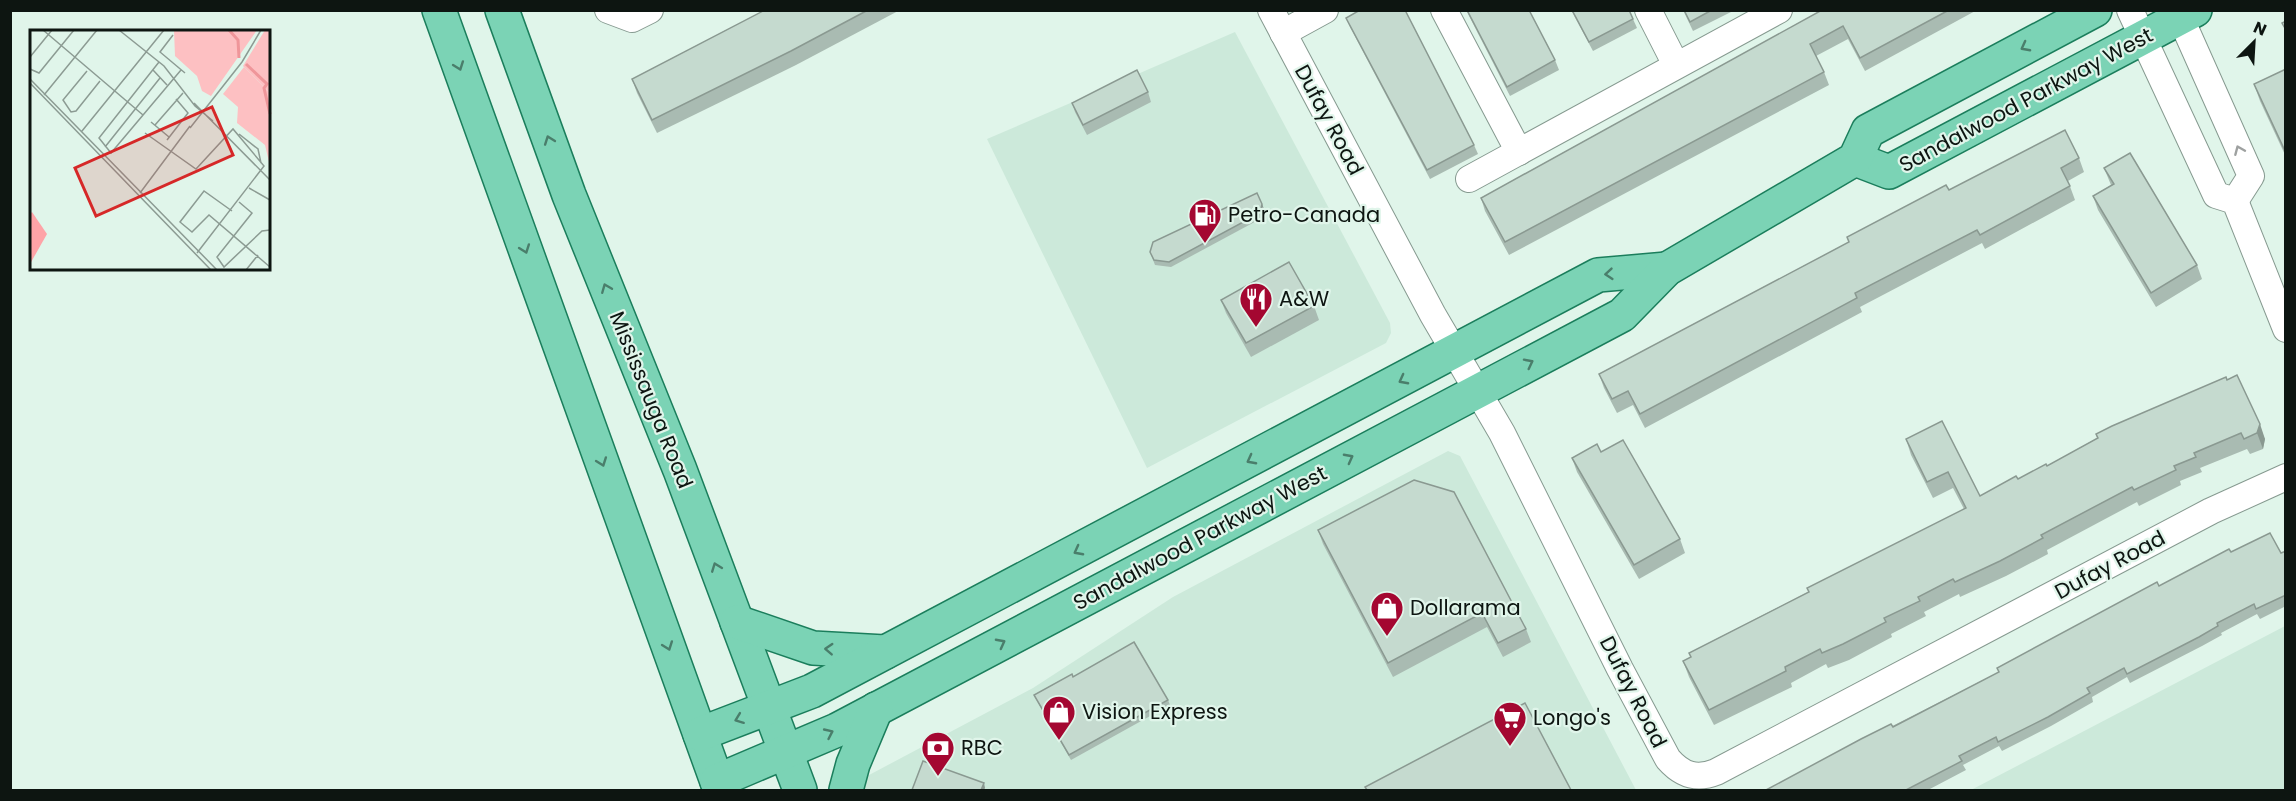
<svg xmlns="http://www.w3.org/2000/svg" width="2296" height="801" font-family="Poppins,sans-serif">
  <style>
    .built { fill: #cce9da }
    .lines { fill: none; stroke-linecap: round; stroke-linejoin: round }
    .minor-casing { stroke: #869a90; stroke-width: 28 }
    .major-casing { stroke: #1b7e5c; stroke-width: 36 }
    .minor { stroke: #fff; stroke-width: 26 }
    .major { stroke: #7bd3b5; stroke-width: 33 }
    .wall { fill: #a9bbb2 }
    .shaded-wall { fill: #8a9991 }
    .building { fill: #c5dacf; stroke: #8a9991; stroke-width: 1.5 }
    .oneway { stroke: #4a7e6b }
    .oneway2 { stroke: #9ea1a0 }
    .labels { text-anchor: middle; stroke-width: 4.5; stroke-linejoin: round; paint-order: stroke }
    .street-label { font-size: 21px; fill: #0d1511; stroke: #e0f5ea }
    .poi-label { font-size: 21px; fill: #0d1511; stroke: #e0f5ea; text-anchor: start }
    .inset-river { fill: none; stroke: #ef969a; stroke-width: 3 }
    .inset-road { fill: none; stroke: #8c9b93; stroke-width: 1.5 }
    .view { fill: #d62828; fill-opacity: 0.15; stroke: #d62828; stroke-width: 3 }
    .inset-edge { fill: none; stroke: #0d1511; stroke-width: 3 }
  </style>
  <rect width="100%" height="100%" fill="#e0f5ea"/>
  <g class="built">
    <path d="M1235 32 1390 323 1391 333 1386 343 1147 468 987 139Z"/>
    <path d="M1448 451 1460 456 1636 790H857L854 783 1033 688 1173 597Z"/>
    <path d="M2285 626V790H1971Z"/>
  </g>
  <g class="lines">
    <defs>
      <g id="minor">
        <path d="M608 10 632 19 650 10"/>
        <path d="M1271 10 1433 315 1502 433 1620 669 1668 759C1682 775 1696 780 1716 772L2211 511 2286 477"/>
        <path d="M1444 10 1519 152"/>
        <path d="M1648 10 1676 65"/>
        <path d="M2130 10 2216 195 2235 201 2286 329"/>
        <path d="M2177 10 2251 176 2235 201"/>
        <path d="M1283 33 1325 10"/>
        <path d="M1469 179 1779 10"/>
      </g>
      <g id="major">
        <path d="M439 10 720 790"/>
        <path d="M502 10 569 195 680 470 800 790"/>
        <path d="M1855 159 1889 172 2195 10"/>
        <path d="M737 622 813 648 885 652"/>
        <path d="M700 734 812 691 1598 275 1667 269"/>
        <path d="M717 781 837 730 1622 315 1667 269 1855 159 1868 131 2095 10"/>
        <path d="M846 790 853 764 876 709"/>
      </g>
    </defs>
    <use href="#minor" class="minor-casing"/>
    <use href="#major" class="major-casing"/>
    <use href="#minor" class="minor"/>
    <use href="#major" class="major"/>
  </g>
  <g class="wall">
    <path d="M765 10H900L796 65 657 133 637 93 632 79Z"/>
    <path d="M1466 10H1529L1555 60 1559 70 1510 96Z"/>
    <path d="M1571 10H1629L1637 28 1593 51Z"/>
    <path d="M1683 10H1735L1693 31Z"/>
    <path d="M1822 10H1977L1865 71 1848 39 1816 56 1824 72 1829 85 1509 255 1485 211 1481 198Z"/>
    <path d="M1346 18 1474 145 1478 154 1430 179 1350 27Z"/>
    <path d="M2286 69V157L2260 101 2254 84Z"/>
    <path d="M1148 92 1151 102 1087 135 1075 112 1072 103Z"/>
    <path d="M2079 158 2084 172 2068 181 2075 200 1985 249 1982 243 1860 307 1862 312 1645 428 1633 405 1617 413 1604 388 1599 374 1849 242 1847 237 1949 190Z"/>
    <path d="M2104 168 2197 265 2202 279 2156 307 2098 210 2093 196 2111 185Z"/>
    <path d="M1262 204 1264 209 1262 218 1171 267 1155 265 1150 252Z"/>
    <path d="M1221 300 1314 306 1319 320 1251 357 1226 313Z"/>
    <path d="M2226 377 2265 439 2263 449 2250 454 2247 449 2200 468 2202 472 2180 481 2181 485 2139 506 2137 502 2047 550 2048 554 2006 576 1960 597 1959 594 1924 612 1926 616 1891 634 1892 637 1849 660 1828 668 1826 664 1791 683 1792 687 1714 725 1689 677 1683 661 1691 658 1689 653 1808 592 1964 509 1953 488 1933 498 1911 455 1906 439 1980 496 2047 466 2097 438 2096 434Z"/>
    <path d="M1601 452 1680 539 1685 553 1639 579 1577 472 1572 458Z"/>
    <path d="M1318 530 1526 629 1531 642 1503 657 1487 627 1393 677 1323 544Z"/>
    <path d="M2286 551V606L2260 619 2257 614 2221 633 2222 635 2202 646 2130 683 2127 677 2092 697 2093 702 2051 726 2002 751 1999 746 1963 765 1966 770 1928 790H1766L1999 672 1997 668 2159 586 2231 552 2281 553Z"/>
    <path d="M1073 677 1168 700 1170 705 1071 760 1036 699 1034 695Z"/>
  </g>
  <g class="shaded-wall">
    <path d="M1262 204 1264 209 1262 218 1260 213Z"/>
    <path d="M2260 424 2265 439 2263 449 2257 433Z"/>
    <path d="M984 783 985 788 984 790H981Z"/>
  </g>
  <g class="building">
    <path d="M765 10H868L791 51 652 120 632 79Z"/>
    <path d="M1360 10H1405L1474 145 1427 170 1346 18Z"/>
    <path d="M1467 10H1529L1555 60 1507 87Z"/>
    <path d="M1572 10H1629L1633 19 1589 42Z"/>
    <path d="M1684 10H1712L1690 22Z"/>
    <path d="M1822 10H1949L1860 58 1843 26 1810 44 1824 72 1505 242 1481 198Z"/>
    <path d="M2286 21V30L2282 23Z"/>
    <path d="M2286 69V153L2254 84Z"/>
    <path d="M1137 70 1148 92 1083 125 1072 103Z"/>
    <path d="M2065 130 2079 158 2061 168 2070 186 1980 235 1977 230 1855 293 1857 298 1640 414 1628 391 1612 399 1599 374 1849 242 1847 237 1946 185 1949 190Z"/>
    <path d="M2130 153 2197 265 2151 293 2093 196 2114 184 2104 168Z"/>
    <path d="M1257 193 1262 204 1260 213 1169 262 1154 260 1150 252 1153 242Z"/>
    <path d="M1289 262 1314 306 1246 343 1221 300Z"/>
    <path d="M2237 375 2260 424 2257 433 2244 439 2241 433 2194 453 2196 457 2174 466 2176 470 2134 490 2132 487 2041 535 2043 538 2000 561 1955 582 1953 579 1918 597 1920 601 1884 618 1886 622 1843 644 1822 653 1820 649 1785 667 1786 671 1709 710 1683 661 1691 657 1689 653 1809 592 1807 588 1966 508 1948 472 1927 482 1906 439 1942 421 1980 496 2016 476 2018 479 2046 464 2047 466 2098 438 2096 434 2112 426 2226 377 2227 380Z"/>
    <path d="M1623 440 1680 539 1634 565 1572 458 1597 444 1601 452Z"/>
    <path d="M1414 480 1454 492 1526 629 1498 643 1482 613 1388 663 1318 530Z"/>
    <path d="M2270 533 2281 553 2286 551V595L2256 609 2254 604 2217 623 2218 626 2199 637 2127 674 2124 668 2087 688 2090 693 2048 717 1998 742 1996 737 1959 756 1962 761 1906 790H1766L1861 739 1891 724 1893 727 1999 672 1997 668 2157 582 2159 586 2229 549 2231 552Z"/>
    <path d="M1134 642 1168 700 1069 755 1034 695 1072 674 1073 677Z"/>
    <path d="M1525 703 1571 790H1367L1365 787Z"/>
    <path d="M923 761 984 783 981 790H912Z"/>
  </g>
  <defs><path id="oneway-chevron" d="M-2-3.5L2.5 0L-2 3.5" fill="none" stroke-width="1.6" stroke-linecap="round" stroke-linejoin="round" transform="scale(1.5)"/></defs>
  <g class="oneway">
    <use href="#oneway-chevron" transform="translate(2025 47) rotate(152)"/>
    <use href="#oneway-chevron" transform="translate(459 66) rotate(70)"/>
    <use href="#oneway-chevron" transform="translate(549 140) rotate(-110)"/>
    <use href="#oneway-chevron" transform="translate(525 249) rotate(70)"/>
    <use href="#oneway-chevron" transform="translate(1609 274) rotate(175)"/>
    <use href="#oneway-chevron" transform="translate(606 288) rotate(-112)"/>
    <use href="#oneway-chevron" transform="translate(1529 363) rotate(-27)"/>
    <use href="#oneway-chevron" transform="translate(1403 380) rotate(152)"/>
    <use href="#oneway-chevron" transform="translate(1349 458) rotate(-28)"/>
    <use href="#oneway-chevron" transform="translate(1251 460) rotate(152)"/>
    <use href="#oneway-chevron" transform="translate(602 462) rotate(70)"/>
    <use href="#oneway-chevron" transform="translate(1078 551) rotate(152)"/>
    <use href="#oneway-chevron" transform="translate(716 567) rotate(-111)"/>
    <use href="#oneway-chevron" transform="translate(1001 643) rotate(-28)"/>
    <use href="#oneway-chevron" transform="translate(668 646) rotate(70)"/>
    <use href="#oneway-chevron" transform="translate(829 649) rotate(-177)"/>
    <use href="#oneway-chevron" transform="translate(739 719) rotate(159)"/>
    <use href="#oneway-chevron" transform="translate(829 733) rotate(-25)"/>
  </g>
  <use class="oneway2" href="#oneway-chevron" transform="translate(2239 150) rotate(-113)"/>
  <defs>
    <symbol id="fuel-pin" viewBox="-11 -11 22 30"><path d="M0 17L-7.5 6A9.5 9.5 0 1 1 7.5 6Z" fill="#a40731" stroke="#e0f5ea"/><path d="M-5.5-6h7V0h2V4h1.3V-2.5L3-4.5l.8-.8L6-3V5H2.5V1h-1V6h-7ZM-4.2-4.7v3.2H.2V-4.7Z" fill="#fff"/></symbol>
    <symbol id="restaurant-pin" viewBox="-11 -11 22 30"><path d="M0 17L-7.5 6A9.5 9.5 0 1 1 7.5 6Z" fill="#a40731" stroke="#e0f5ea"/><path d="M-5-6h1v4h1v-4h1v4h1v-4h1v5L-1.5 .5V6h-2V.5L-5-1ZM5-6V6H3V1.5H1.5Q1.5-4 5-6Z" fill="#fff"/></symbol>
    <symbol id="shop-pin" viewBox="-11 -11 22 30"><path d="M0 17L-7.5 6A9.5 9.5 0 1 1 7.5 6Z" fill="#a40731" stroke="#e0f5ea"/><path d="M-5-2.5h2.3a2.7 3.5 0 0 1 5.4 0H5L5.5 6h-11ZM-1.5-2.5h3a1.5 2.3 0 0 0-3 0Z" fill="#fff"/></symbol>
    <symbol id="supermarket-pin" viewBox="-11 -11 22 30"><path d="M0 17L-7.5 6A9.5 9.5 0 1 1 7.5 6Z" fill="#a40731" stroke="#e0f5ea"/><path d="M-6-5.5h2.5l.6 2H6L4.5 2H-2.5L-4.4-4H-6ZM-1.5 3.2a1.3 1.3 0 1 0 .1 0ZM3 3.2a1.3 1.3 0 1 0 .1 0Z" fill="#fff"/></symbol>
    <symbol id="bank-pin" viewBox="-11 -11 22 30"><path d="M0 17L-7.5 6A9.5 9.5 0 1 1 7.5 6Z" fill="#a40731" stroke="#e0f5ea"/><path d="M-6-4H6V4H-6ZM0-2.3a2.3 2.3 0 1 0 0 4.6a2.3 2.3 0 1 0 0-4.6Z" fill="#fff"/></symbol>
  </defs>
  <g fill-rule="evenodd">
    <use href="#fuel-pin" x="1186" y="196" width="38" height="52"/>
    <use href="#restaurant-pin" x="1237" y="280" width="38" height="52"/>
    <use href="#shop-pin" x="1368" y="589" width="38" height="52"/>
    <use href="#shop-pin" x="1040" y="693" width="38" height="52"/>
    <use href="#supermarket-pin" x="1491" y="699" width="38" height="52"/>
    <use href="#bank-pin" x="919" y="729" width="38" height="52"/>
  </g>
  <g class="labels">
    <g class="street-label">
      <text transform="translate(2026 100) rotate(-28)" y="7">Sandalwood Parkway West</text>
      <text transform="translate(1329 120) rotate(62)" y="7">Dufay Road</text>
      <text transform="translate(651 400) rotate(68)" y="7">Mississauga Road</text>
      <text transform="translate(1200 538) rotate(-28)" y="7">Sandalwood Parkway West</text>
      <text transform="translate(2110 565) rotate(-28)" y="7">Dufay Road</text>
      <text transform="translate(1633 692) rotate(63)" y="7">Dufay Road</text>
    </g>
    <g class="poi-label">
      <text x="1228" y="222">Petro-Canada</text>
      <text x="1279" y="306">A&amp;W</text>
      <text x="1410" y="615">Dollarama</text>
      <text x="1082" y="719">Vision Express</text>
      <text x="1533" y="725">Longo's</text>
      <text x="961" y="755">RBC</text>
    </g>
  </g>
  <g transform="translate(30 30)">
    <rect width="240" height="240" fill="#e0f5ea"/>
    <path d="M214 37 240 63V136L235 115 207 93 208 77 193 64Z" fill="#fdc0c2"/>
    <path d="M2 182 17 204 0 234V184Z" fill="#fea3a7"/>
    <path d="M144 0H227L181 66 172 61 167 46 145 26ZM235 0H240V63L213 36Z" fill="#fdc0c2"/>
    <path class="inset-river" d="M199 0 208 10 209 28M216 34 237 54 234 58 240 84"/>
    <path class="inset-road" d="M13 0 113 85M89 0 134 36 165 76 183 91M143 5 130 22 155 43M0 27 22 0M129 32 69 108 81 123 151 40M0 39 9 43 44 0M123 40 137 55M57 41 33 70 41 82 46 81 70 51M0 49 187 240M0 53 181 240M14 65 67 0M164 73 240 150M121 92 139 107M125 95 153 63M160 98 212 32 231 0M52 101 134 0M115 103 166 139 203 99 234 136 167 223M209 104 228 119 231 133M137 110 158 83 146 69M75 117 130 48M219 158 240 170M110 163 160 96M209 172 222 183 187 227 194 237 232 201 240 200M202 181 174 161 150 192 162 202 179 185 240 237M216 240 228 225"/>
    <path class="view" d="M182 77 203 125 66 186 45 138Z"/>
    <rect width="240" height="240" class="inset-edge"/>
  </g>
  <rect width="2296" height="801" fill="none" stroke="#0d1511" stroke-width="24"/>
  <g transform="translate(2254 42) rotate(24)" stroke="#e0f5ea" stroke-width="4.5" paint-order="stroke">
  <path d="M0-4.5L10 22L0 15L-10 22Z" fill="#0d1511"/>
  <text y="-9" font-size="16" font-weight="bold" text-anchor="middle" fill="#0d1511">N</text>
  </g>
</svg>
